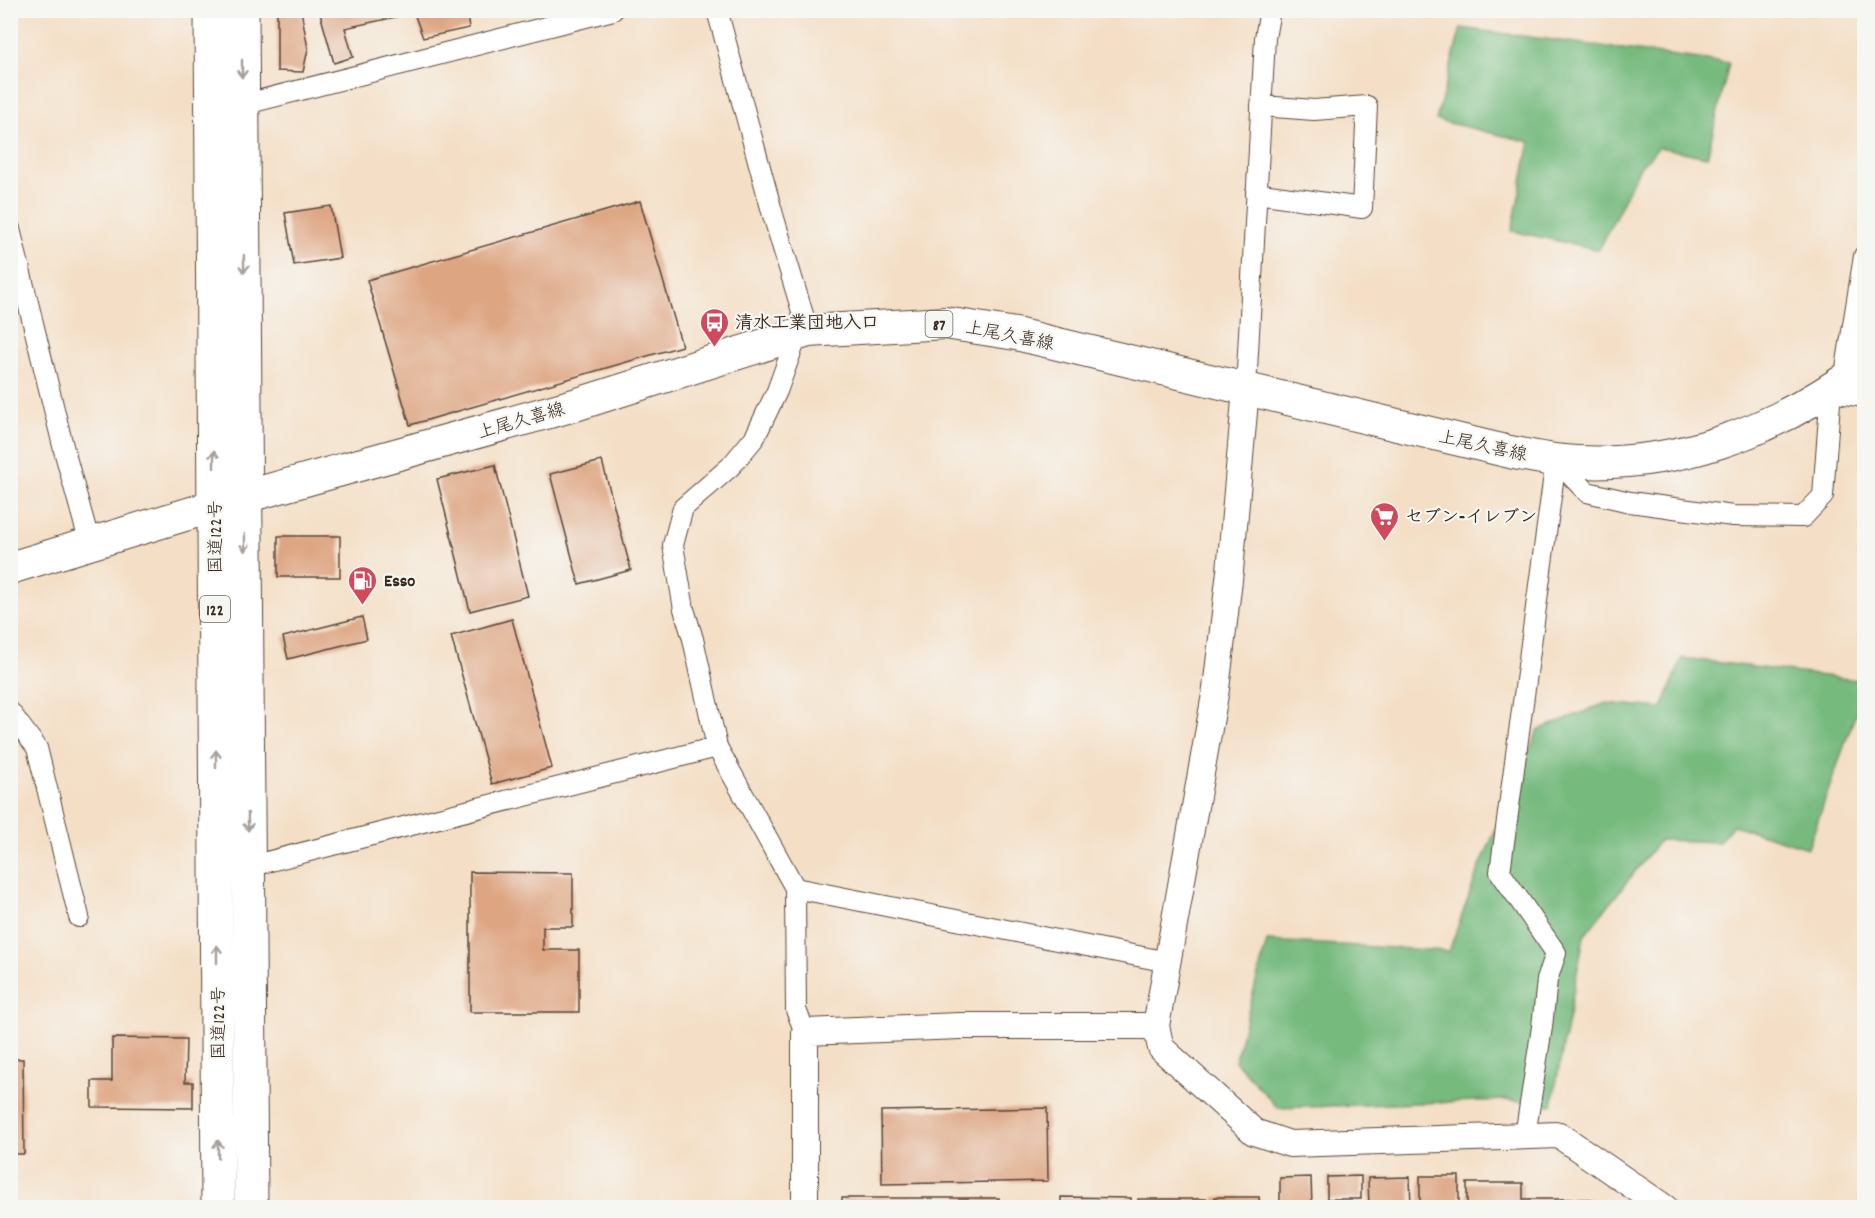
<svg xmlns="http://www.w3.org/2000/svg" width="1875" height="1218" font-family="Dekko,'Klee One',sans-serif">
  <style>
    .forest { fill: #76ba7e; stroke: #58724e; stroke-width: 1.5 }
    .building { fill: #dea582 }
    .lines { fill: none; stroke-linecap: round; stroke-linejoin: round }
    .minor-casing { stroke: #574537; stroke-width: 22 }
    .tertiary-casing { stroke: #574537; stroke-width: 28 }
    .primary-casing { stroke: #574537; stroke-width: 34 }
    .trunk-casing { stroke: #574537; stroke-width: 35 }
    .minor { stroke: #fff; stroke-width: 20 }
    .tertiary { stroke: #fff; stroke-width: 26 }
    .primary { stroke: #fff; stroke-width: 32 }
    .trunk { stroke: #fff; stroke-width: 33 }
    .oneway { stroke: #a79f9a }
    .labels { text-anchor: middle; stroke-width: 4.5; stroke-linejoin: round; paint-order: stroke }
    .shield { fill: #f6f6f2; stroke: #73675e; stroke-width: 1.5 }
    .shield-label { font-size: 16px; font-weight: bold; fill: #3b2a1e }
    .poi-label { font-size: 18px; font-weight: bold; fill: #3b2a1e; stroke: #f6f6f2; text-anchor: start }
    .street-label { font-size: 18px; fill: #3b2a1e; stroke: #f6f6f2 }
  </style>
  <rect width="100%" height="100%" fill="#f6f6f2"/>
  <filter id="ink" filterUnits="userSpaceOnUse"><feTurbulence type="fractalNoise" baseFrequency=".0167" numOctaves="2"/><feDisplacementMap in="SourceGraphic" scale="12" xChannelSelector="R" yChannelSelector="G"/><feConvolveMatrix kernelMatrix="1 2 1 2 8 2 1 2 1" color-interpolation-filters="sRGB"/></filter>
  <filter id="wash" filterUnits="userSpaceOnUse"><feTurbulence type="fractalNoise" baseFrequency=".008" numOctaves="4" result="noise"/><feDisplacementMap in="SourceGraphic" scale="24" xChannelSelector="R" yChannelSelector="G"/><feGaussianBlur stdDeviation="1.35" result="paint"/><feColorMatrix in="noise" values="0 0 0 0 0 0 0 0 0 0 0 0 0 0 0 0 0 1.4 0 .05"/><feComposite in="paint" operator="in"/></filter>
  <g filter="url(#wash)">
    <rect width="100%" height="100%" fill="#f4dfc6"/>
    <g class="forest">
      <path d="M1461 28 1729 63 1707 157 1659 147 1640 167 1599 250 1512 231 1530 142 1436 120Z"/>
      <path d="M1682 658 1864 681V690L1808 848 1733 825 1719 842 1660 840 1584 936 1552 1105 1506 1100 1278 1108 1235 1061 1267 941 1449 951 1478 871 1538 730 1606 703 1662 708Z"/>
    </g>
    <g id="blocks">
      <g class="building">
        <path d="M277 10H301L308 49 303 72 277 71Z"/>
        <path d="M319 10H466L469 28 423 38 414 13 345 28 353 57 334 63Z"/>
        <path d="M640 201 682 346 410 425 367 280Z"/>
        <path d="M331 206 340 258 294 265 285 213Z"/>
        <path d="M602 461 631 570 579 584 550 474Z"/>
        <path d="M495 465 528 596 470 611 437 479Z"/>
        <rect x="278" y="536" width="62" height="41"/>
        <path d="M362 617 367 639 288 659 283 637Z"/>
        <path d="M512 619 552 768 492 784 451 636Z"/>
        <path d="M470 872 573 873V927H543V950H579V1012H470Z"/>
        <path d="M112 1038 186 1039 185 1082H193V1108L92 1107V1081H112Z"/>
        <path d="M10 1059H23L24 1154H10Z"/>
        <path d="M1047 1108 1048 1181 882 1184 881 1111Z"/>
        <path d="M1361 1176V1199H1327V1177Z"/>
        <rect x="1420" y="1176" width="39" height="32"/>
        <path d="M1311 1177 1312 1208H1280V1178Z"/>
        <path d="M1410 1177 1411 1208H1369L1368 1178Z"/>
        <path d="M1467 1183H1523V1199H1591V1208H1467Z"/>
        <path d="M1061 1197 1131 1198V1208H1061Z"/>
        <path d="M1215 1197H1259L1260 1208H1215Z"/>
        <rect x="842" y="1198" width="157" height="10"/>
        <rect x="1138" y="1199" width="69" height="9"/>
        <path d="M1360 1204V1208H1321V1205Z"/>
      </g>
    </g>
  </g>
  <g filter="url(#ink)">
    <use href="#blocks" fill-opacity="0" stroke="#574537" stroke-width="1.5"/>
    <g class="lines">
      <defs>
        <g id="minor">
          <path d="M717 10 773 215 808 331"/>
          <path d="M242 105 613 10"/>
          <path d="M1256 193 1362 208 1367 106 1314 110 1261 106"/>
          <path d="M10 229 64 450 90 544"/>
          <path d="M798 333 777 391 755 437 731 466 683 508 673 545 684 609 693 639 717 747 795 888 796 1010 805 1032"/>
          <path d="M1844 381 1864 256"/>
          <path d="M1246 389 1265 38 1270 10"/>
          <path d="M1556 460 1587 492 1630 502 1733 516 1803 517 1823 496 1831 389"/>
          <path d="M10 712 37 748 79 917"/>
          <path d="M239 869 717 747"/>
          <path d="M795 888 1168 962"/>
          <path d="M1525 1136 1542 1027 1547 980 1556 953 1500 872 1556 460"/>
        </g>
        <g id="tertiary">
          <path d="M1246 389 1230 571 1216 689 1156 1026 1161 1048 1254 1132 1290 1144 1559 1135 1665 1208"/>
          <path d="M1831 389 1864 394"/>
          <path d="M805 1208V1032L960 1026H1156"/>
        </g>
        <path id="primary" d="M10 568 244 497 578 404 808 331 945 323 1016 334 1510 452C1525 455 1540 458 1555 460 1668 473 1775 432 1864 366"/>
        <g id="trunk">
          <path d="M211 10 218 1208"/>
          <path d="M242 10 251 1208"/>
        </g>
      </defs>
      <use href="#minor" class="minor-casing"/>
      <use href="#tertiary" class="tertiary-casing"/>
      <use href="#primary" class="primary-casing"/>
      <use href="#trunk" class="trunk-casing"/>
      <use href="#minor" class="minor"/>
      <use href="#tertiary" class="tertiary"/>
      <use href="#primary" class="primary"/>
      <use href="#trunk" class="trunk"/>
    </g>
    <defs><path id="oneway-shaft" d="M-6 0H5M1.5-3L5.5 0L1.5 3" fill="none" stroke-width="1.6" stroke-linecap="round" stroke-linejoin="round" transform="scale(1.5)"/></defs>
    <g class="oneway">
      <use href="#oneway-shaft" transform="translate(242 69) rotate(90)"/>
      <use href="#oneway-shaft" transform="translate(244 264) rotate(89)"/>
      <use href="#oneway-shaft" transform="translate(214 459) rotate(-90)"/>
      <use href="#oneway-shaft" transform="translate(245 543) rotate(89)"/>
      <use href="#oneway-shaft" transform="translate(216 759) rotate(-90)"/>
      <use href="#oneway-shaft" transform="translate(248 822) rotate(89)"/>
      <use href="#oneway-shaft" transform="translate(217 954) rotate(-90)"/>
      <use href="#oneway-shaft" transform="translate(218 1149) rotate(-90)"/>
    </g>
  </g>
  <defs>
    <symbol id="bus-pin" viewBox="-11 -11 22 30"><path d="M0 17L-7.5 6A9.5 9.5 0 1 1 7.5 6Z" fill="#d1495b" stroke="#f6f6f2"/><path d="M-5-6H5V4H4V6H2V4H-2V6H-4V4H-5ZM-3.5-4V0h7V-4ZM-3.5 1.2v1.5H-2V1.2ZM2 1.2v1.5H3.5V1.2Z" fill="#fff"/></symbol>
    <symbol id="supermarket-pin" viewBox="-11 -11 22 30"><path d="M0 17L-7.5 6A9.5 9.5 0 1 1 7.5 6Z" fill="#d1495b" stroke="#f6f6f2"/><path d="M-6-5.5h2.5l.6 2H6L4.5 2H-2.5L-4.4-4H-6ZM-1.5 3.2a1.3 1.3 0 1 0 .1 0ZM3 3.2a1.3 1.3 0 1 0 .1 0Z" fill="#fff"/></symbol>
    <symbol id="fuel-pin" viewBox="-11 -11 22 30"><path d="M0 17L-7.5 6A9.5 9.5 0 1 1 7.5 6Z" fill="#d1495b" stroke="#f6f6f2"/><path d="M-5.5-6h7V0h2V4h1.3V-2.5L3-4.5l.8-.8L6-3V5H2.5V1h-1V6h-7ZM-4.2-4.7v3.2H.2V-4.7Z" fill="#fff"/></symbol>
  </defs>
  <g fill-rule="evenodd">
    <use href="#bus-pin" x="698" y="306" width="33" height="45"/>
    <use href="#supermarket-pin" x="1368" y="500" width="33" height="45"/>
    <use href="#fuel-pin" x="346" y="564" width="33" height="45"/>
  </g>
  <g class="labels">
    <g class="shield">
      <rect x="925.5" y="311" width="27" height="26" rx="4.5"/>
      <rect x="200" y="596" width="30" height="26" rx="4.5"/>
    </g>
    <g class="shield-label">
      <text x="939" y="330">87</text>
      <text x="215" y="615">122</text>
    </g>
    <g class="poi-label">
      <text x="735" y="328">清水工業団地入口</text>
      <text x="1405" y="522">セブン-イレブン</text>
      <text x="384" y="586">Esso</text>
    </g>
    <g class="street-label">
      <text transform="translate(1010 335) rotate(11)" y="6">上尾久喜線</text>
      <text transform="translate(521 420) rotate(-16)" y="6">上尾久喜線</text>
      <text transform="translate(1483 445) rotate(12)" y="6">上尾久喜線</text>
      <text transform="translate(215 537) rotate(-90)" y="6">国道122号</text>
      <text transform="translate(218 1023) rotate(-90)" y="6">国道122号</text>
    </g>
  </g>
  <rect width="1875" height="1218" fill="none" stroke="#f6f6f2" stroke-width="36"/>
</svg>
